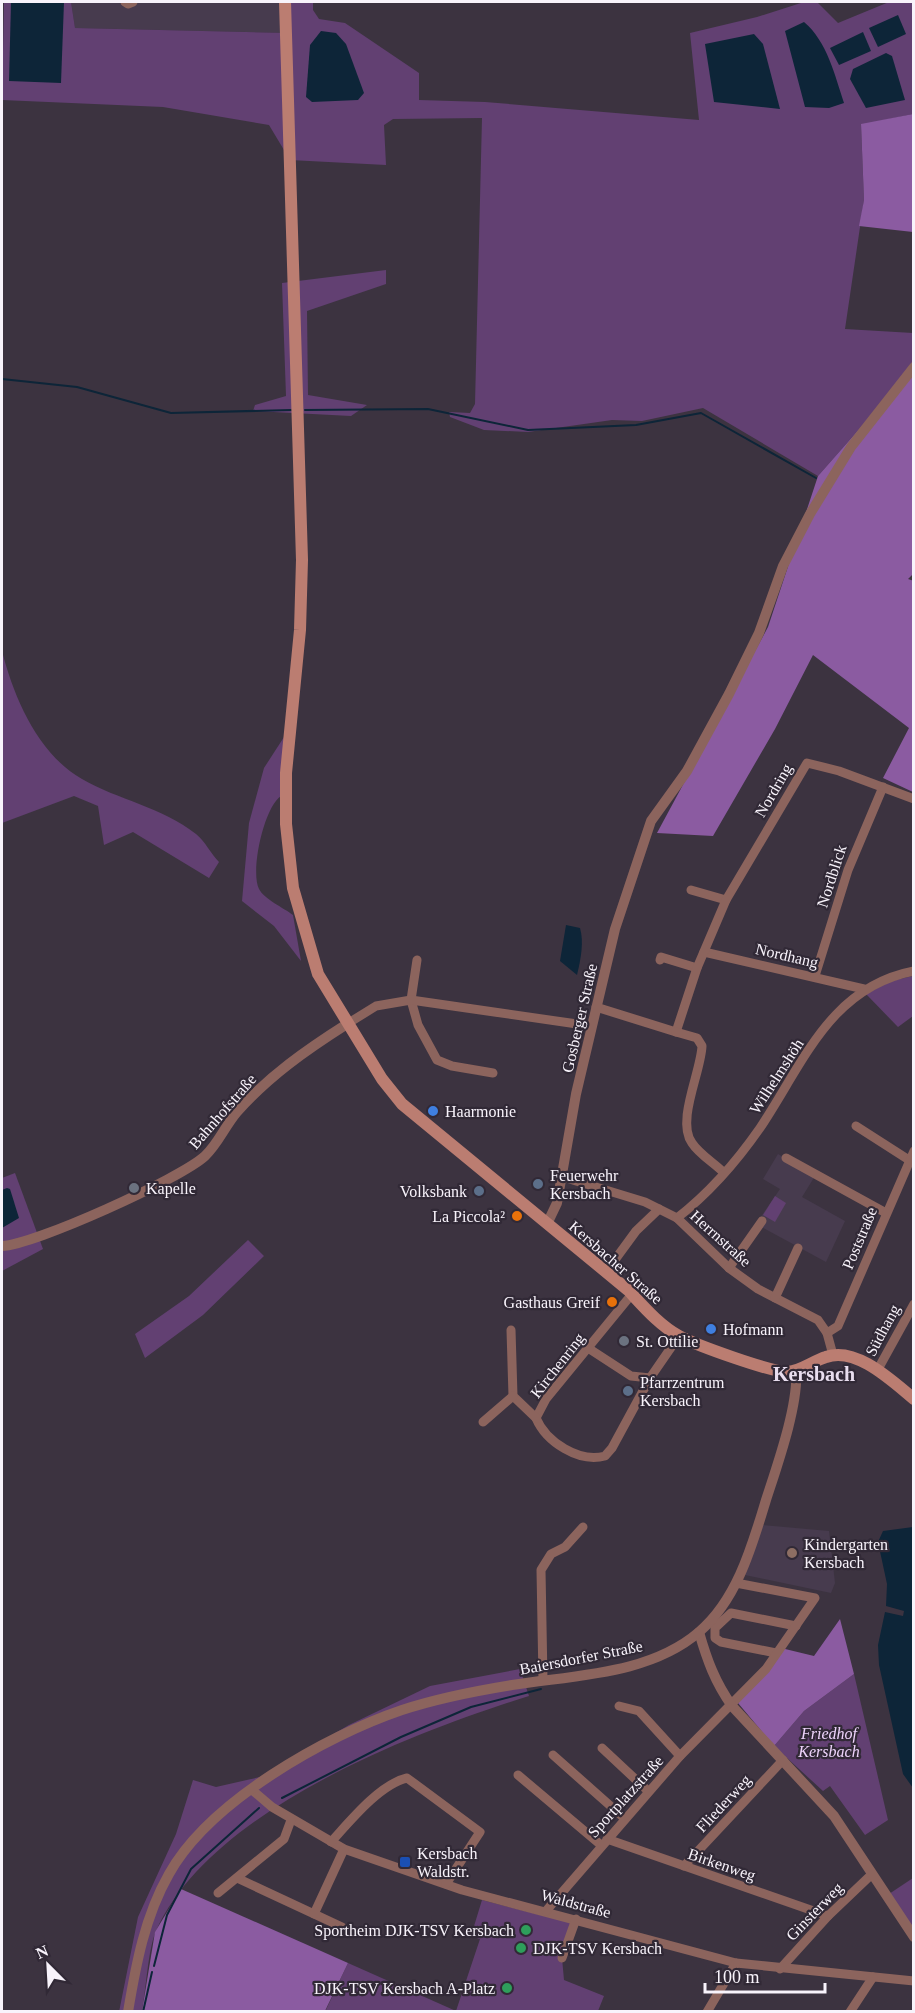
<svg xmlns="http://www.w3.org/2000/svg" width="915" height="2013" font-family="'Times New Roman',serif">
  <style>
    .built { fill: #473b4e }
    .green { fill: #624072 }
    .forest { fill: #8b5ba1 }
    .water { fill: #0d2538 }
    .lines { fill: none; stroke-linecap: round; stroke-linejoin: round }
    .stream { stroke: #0d2538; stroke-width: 2 }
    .minor { stroke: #8c645d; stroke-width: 9 }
    .tertiary { stroke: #8c645d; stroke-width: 10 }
    .secondary { stroke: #bb7d71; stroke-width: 12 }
    .shop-dot { fill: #3f7fe0; stroke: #312936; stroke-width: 2 }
    .service-dot { fill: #5c6f8a; stroke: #312936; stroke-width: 2 }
    .worship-dot { fill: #6b7280; stroke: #312936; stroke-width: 2 }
    .food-dot { fill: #e8710a; stroke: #312936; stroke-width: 2 }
    .education-dot { fill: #8d6e63; stroke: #312936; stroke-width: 2 }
    .transit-dot { fill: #1a4fb4; stroke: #312936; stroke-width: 2 }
    .leisure-dot { fill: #2e9e5b; stroke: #312936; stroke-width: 2 }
    .labels { text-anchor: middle; stroke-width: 4.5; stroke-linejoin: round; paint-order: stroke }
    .street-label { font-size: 16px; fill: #f8f3fb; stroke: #312936 }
    .poi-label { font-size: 16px; fill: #f8f3fb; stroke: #312936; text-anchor: start }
    .park-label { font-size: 16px; font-style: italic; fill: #edd3fa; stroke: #312936 }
    .quarter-label { font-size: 20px; font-weight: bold; fill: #e9deef; stroke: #312936 }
  </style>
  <rect width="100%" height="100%" fill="#3c3340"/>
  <g class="built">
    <path d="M71 2H290L292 33 75 28Z"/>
    <path d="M778 1154 815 1176 802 1197 845 1221 826 1262 756 1224 780 1189 763 1179Z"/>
    <path d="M762 1525 829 1531 835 1583 831 1593 745 1575Z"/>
  </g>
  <g class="green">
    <path d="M4 2H71L75 28 291 33 290 2H313V10L319 19 345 23 419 73V100L485 102 699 120 690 33 757 17 804 2H817L838 23 889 2H913V114L861 125 864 200 845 329 913 333V368L818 476 703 408 642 421 612 420 528 432 484 430 450 417 449 412 470 413 475 404 482 118 393 119 384 125 386 165 290 160 269 125 163 107 2 100Z"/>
    <path d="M386 270V284L307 311 308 395 367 405 351 416 253 411 255 405 286 396 282 283Z"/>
    <path d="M2 651C14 698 38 754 82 779 118 800 162 807 196 834 205 841 211 854 219 862L209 878 133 832 104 845 98 806 74 796 2 823Z"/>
    <path d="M286 734 281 796C264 807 250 871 259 889 264 899 284 908 293 915L301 961 274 926 242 901 249 823 264 768Z"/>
    <path d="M913 976V1016L898 1027 866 994 891 981Z"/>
    <path d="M15 1173 43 1249 2 1271V1178Z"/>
    <path d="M775 1196 786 1203 775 1222 763 1215Z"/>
    <path d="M248 1240 264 1256 203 1315 145 1358 135 1334 189 1296Z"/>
    <path d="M520 1669 529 1696C411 1733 210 1810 156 1931 148 1949 146 1990 142 2011L119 2012 138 1917 176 1834 193 1780 216 1787 260 1777 349 1725 430 1686Z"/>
    <path d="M854 1674 888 1820 865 1835 830 1786 823 1791 774 1746 804 1711Z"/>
    <path d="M913 1878V1934L889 1894Z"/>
    <path d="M482 1900 572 1923 562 1958 564 1980 604 1996 598 2011 325 2012 348 1963 456 2011 480 1939 471 1936Z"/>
  </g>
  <g class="forest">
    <path d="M913 114V232L859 226 864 200 861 124Z"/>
    <path d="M913 368 914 573 908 579 914 581 913 792 883 778 909 728 813 655 775 729 713 836 657 833 768 627 818 476Z"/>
    <path d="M840 1619 854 1674 804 1711 774 1746 738 1703 781 1648 814 1656Z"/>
    <path d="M181 1889 348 1963 325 2011H142L155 1932Z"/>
  </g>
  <g class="water">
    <path d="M11 2H64L61 83 9 81Z"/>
    <path d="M898 15 906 34 878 47 869 28Z"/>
    <path d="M804 22C827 41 835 76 844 103L829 108 805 107 785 31Z"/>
    <path d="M321 31 336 33 346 44 364 93 358 100 312 102 306 97 310 45Z"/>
    <path d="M863 32 871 51 839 65 830 48Z"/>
    <path d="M754 34 763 44 780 109 714 102 705 44Z"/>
    <path d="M886 53 892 56 905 100 866 108 850 79 853 69Z"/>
    <path d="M566 925 580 928C584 942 581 958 577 975L560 961Z"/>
    <path d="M7 1188 10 1189 19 1218 2 1228V1190Z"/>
    <path d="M913 1527H914L913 1788 903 1774 879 1665 878 1645 885 1612 903 1616 904 1611 886 1606 887 1584 878 1542 883 1531Z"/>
  </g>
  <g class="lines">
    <g class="stream">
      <path d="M2 379 77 387 171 413 291 410"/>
      <path d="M305 410 428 409 528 430 636 425 701 413 816 478"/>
      <path d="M282 1798 401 1737 471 1707 541 1689"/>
      <path d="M154 1966 167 1915 191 1869 259 1808"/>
      <path d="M143 2012 152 1972"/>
    </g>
    <g class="minor">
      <path d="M125 2 128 4 133 2"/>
      <path d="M691 890 726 900"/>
      <path d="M704 952 864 989"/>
      <path d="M417 960 411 1000 418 1025 437 1060 452 1066 493 1073"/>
      <path d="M660 960 661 957 697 968"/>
      <path d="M815 976 848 870 883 787"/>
      <path d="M596 1007 676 1032 697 968 726 900 807 763 839 771 914 799"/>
      <path d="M347 1024 376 1006 411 1000 591 1026"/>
      <path d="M676 1032 697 1038 702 1046C701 1072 676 1121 692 1143 699 1154 714 1163 723 1172"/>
      <path d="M856 1126 909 1160"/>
      <path d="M786 1158 886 1213"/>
      <path d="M563 1177 645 1202 677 1218 729 1268 758 1289 818 1320 827 1333 833 1355"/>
      <path d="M677 1218C708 1194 737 1161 760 1128 803 1064 830 987 914 971"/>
      <path d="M729 1268 762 1221"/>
      <path d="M606 1272 636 1231 659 1209"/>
      <path d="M632 1294 546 1399 536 1418C546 1442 579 1463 605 1456L612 1448 650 1378 679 1336"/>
      <path d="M775 1298 798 1248"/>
      <path d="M511 1330 513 1396 536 1418"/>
      <path d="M827 1333 838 1326 914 1151"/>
      <path d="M588 1348 631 1376 650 1378"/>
      <path d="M877 1371 914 1304"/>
      <path d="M483 1422 513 1396"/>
      <path d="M776 1653 721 1642 715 1638V1628L731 1613 796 1626"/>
      <path d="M543 1680 541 1570 551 1554 565 1547 583 1527"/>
      <path d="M619 1706 639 1711 680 1756"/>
      <path d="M602 1748 648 1791"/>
      <path d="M553 1755 624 1818"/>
      <path d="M518 1775 601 1845"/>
      <path d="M252 1790 272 1807 344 1849 462 1890 736 1963 914 1981"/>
      <path d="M607 1839 828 1916"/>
      <path d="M331 1842C350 1821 380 1784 407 1778L480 1832 446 1884"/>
      <path d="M684 1866 783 1760"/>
      <path d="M237 1878 342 1927"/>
      <path d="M218 1893 284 1839 291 1820"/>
      <path d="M546 1911 680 1756 766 1669 815 1598 736 1583"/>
      <path d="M314 1914 344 1849"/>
      <path d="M562 1958 576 1919"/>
      <path d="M780 1969 828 1916 871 1875"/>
      <path d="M707 2012 736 1963"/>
      <path d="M850 2012 873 1977"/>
    </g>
    <g class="tertiary">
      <path d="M547 1224 557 1203 576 1094 615 929 651 821 687 771 729 694 759 633 783 566 810 514 851 447 914 367"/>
      <path d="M2 1246C34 1245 180 1179 205 1156 218 1144 225 1126 237 1112 269 1076 306 1050 347 1024"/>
      <path d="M699 1632C707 1660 715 1682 732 1706L834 1816 914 1937"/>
      <path d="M128 2012C136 1964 145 1916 169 1874 209 1802 325 1736 402 1710 438 1698 475 1691 512 1685 574 1675 649 1675 699 1632 737 1600 752 1546 766 1500 777 1466 799 1404 796 1370"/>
    </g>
    <path class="secondary" d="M285 2 302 560 300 630 286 773V824L293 888 318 974 382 1079 402 1104 628 1290C643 1306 659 1325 679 1336 696 1345 770 1372 788 1372 801 1371 813 1361 826 1357 856 1346 892 1381 914 1399"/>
  </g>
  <g class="shop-dot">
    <circle cx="433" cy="1111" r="6"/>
    <circle cx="711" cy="1329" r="6"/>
  </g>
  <g class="service-dot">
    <circle cx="538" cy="1184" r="6"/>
    <circle cx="479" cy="1191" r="6"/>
    <circle cx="628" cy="1391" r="6"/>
  </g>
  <g class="worship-dot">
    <circle cx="134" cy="1188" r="6"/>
    <circle cx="624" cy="1341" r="6"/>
  </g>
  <g class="food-dot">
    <circle cx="517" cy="1216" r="6"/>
    <circle cx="612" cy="1302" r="6"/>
  </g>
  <circle class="education-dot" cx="792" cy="1553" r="6"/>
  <rect class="transit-dot" x="399" y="1856" width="12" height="12" rx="3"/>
  <g class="leisure-dot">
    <circle cx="526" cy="1930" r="6"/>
    <circle cx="521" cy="1948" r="6"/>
    <circle cx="507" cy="1988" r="6"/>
  </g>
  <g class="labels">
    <g class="street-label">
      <text transform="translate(773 790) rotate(-60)" y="6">Nordring</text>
      <text transform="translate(831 876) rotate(-72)" y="6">Nordblick</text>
      <text transform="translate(787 955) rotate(13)" y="6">Nordhang</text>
      <text transform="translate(579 1018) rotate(-77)" y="6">Gosberger Straße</text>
      <text transform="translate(776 1076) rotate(-57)" y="6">Wilhelmshöh</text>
      <text transform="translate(222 1111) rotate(-49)" y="6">Bahnhofstraße</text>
      <text transform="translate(721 1238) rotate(42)" y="6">Herrnstraße</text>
      <text transform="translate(859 1238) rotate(-67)" y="6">Poststraße</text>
      <text transform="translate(616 1262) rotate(41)" y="6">Kersbacher Straße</text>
      <text transform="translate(882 1330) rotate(-62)" y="6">Südhang</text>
      <text transform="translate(557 1365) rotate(-52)" y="6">Kirchenring</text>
      <text transform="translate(581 1657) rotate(-11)" y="6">Baiersdorfer Straße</text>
      <text transform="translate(625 1796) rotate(-48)" y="6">Sportplatzstraße</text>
      <text transform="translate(723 1803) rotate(-47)" y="6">Fliederweg</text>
      <text transform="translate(722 1864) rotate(19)" y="6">Birkenweg</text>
      <text transform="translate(576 1903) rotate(15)" y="6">Waldstraße</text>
      <text transform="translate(814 1911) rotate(-46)" y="6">Ginsterweg</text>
    </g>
    <g class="poi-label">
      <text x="445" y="1117">Haarmonie</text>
      <text x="550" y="1181">Feuerwehr<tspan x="550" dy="18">Kersbach</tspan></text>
      <text x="146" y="1194">Kapelle</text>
      <text x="467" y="1197" text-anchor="end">Volksbank</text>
      <text x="505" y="1222" text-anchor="end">La Piccola²</text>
      <text x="600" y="1308" text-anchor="end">Gasthaus Greif</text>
      <text x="723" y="1335">Hofmann</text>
      <text x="636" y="1347">St. Ottilie</text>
      <text x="640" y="1388">Pfarrzentrum<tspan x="640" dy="18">Kersbach</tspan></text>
      <text x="804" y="1550">Kindergarten<tspan x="804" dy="18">Kersbach</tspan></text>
      <text x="417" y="1859">Kersbach<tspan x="417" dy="18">Waldstr.</tspan></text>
      <text x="514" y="1936" text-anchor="end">Sportheim DJK-TSV Kersbach</text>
      <text x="533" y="1954">DJK-TSV Kersbach</text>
      <text x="495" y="1994" text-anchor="end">DJK-TSV Kersbach A-Platz</text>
    </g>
    <g class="park-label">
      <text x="829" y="1739">Friedhof<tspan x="829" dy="18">Kersbach</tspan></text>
    </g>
    <g class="quarter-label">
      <text x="814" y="1381">Kersbach</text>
    </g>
  </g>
  <rect width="915" height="2013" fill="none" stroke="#f8f3fb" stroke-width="6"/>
  <g transform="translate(48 1965) rotate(336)" stroke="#312936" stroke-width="4.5" paint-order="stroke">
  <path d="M0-4.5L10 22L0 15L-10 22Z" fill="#f8f3fb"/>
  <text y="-9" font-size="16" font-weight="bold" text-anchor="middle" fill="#f8f3fb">N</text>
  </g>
  <path d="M705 1983v9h120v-9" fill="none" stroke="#f8f3fb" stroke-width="3"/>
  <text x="714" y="1983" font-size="18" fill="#f8f3fb" stroke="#312936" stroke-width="4.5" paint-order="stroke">100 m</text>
</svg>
